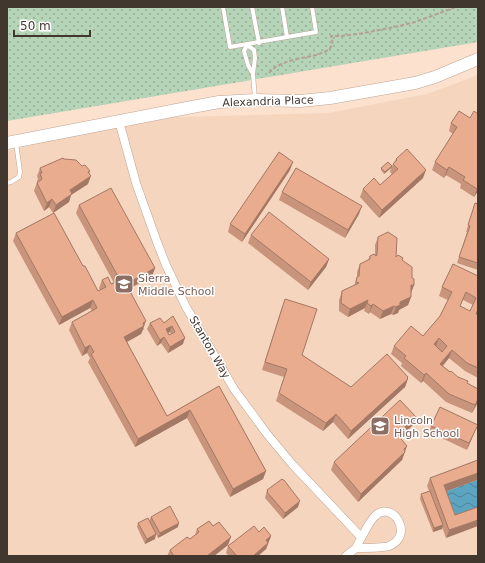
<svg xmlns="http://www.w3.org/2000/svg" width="485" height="563" font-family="'DejaVu Sans',sans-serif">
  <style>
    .built { fill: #f6d5be }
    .grass { fill: url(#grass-dots) }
    .water { fill: url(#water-waves) }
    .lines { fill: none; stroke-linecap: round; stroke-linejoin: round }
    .lane-casing { stroke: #bea594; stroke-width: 5 }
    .street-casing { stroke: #bea594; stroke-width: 9 }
    .secondary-casing { stroke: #bea594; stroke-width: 13 }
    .path { stroke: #b5a192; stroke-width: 2; stroke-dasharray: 4 2; stroke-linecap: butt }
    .lane { stroke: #fff; stroke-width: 4 }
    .street { stroke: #fff; stroke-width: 8 }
    .secondary { stroke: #fff; stroke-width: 12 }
    .wall { fill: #c8947b; fill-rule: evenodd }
    .shaded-wall { fill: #a37864 }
    .building { fill: #e9ac8f; stroke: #a37864; fill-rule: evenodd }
    .labels { text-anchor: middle; stroke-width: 3; stroke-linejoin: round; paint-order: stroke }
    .street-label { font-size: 11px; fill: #41372f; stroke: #fff }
    .education-label { font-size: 11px; fill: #785e54; stroke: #fff; text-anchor: start }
  </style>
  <defs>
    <pattern id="grass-dots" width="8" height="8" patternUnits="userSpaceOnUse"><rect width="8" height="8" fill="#b5d4b8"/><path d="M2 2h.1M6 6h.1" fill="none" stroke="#95ad96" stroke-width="1.8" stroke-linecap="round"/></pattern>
    <pattern id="water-waves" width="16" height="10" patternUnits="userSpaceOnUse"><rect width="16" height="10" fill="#5da4c0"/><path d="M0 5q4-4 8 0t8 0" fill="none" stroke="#4e869c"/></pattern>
  </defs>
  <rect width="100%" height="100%" fill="#fbe1ce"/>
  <path class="built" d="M478 75V556H7V151L144 118 328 113 427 94Z"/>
  <path class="grass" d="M7 7H478V42L7 121Z"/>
  <path class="water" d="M477 480 478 484V514L452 523 441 493Z"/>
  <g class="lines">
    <defs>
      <g id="lane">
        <path d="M223 7 230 47 316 32 312 7"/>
        <path d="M252 7 259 43"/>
        <path d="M282 7 287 37"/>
        <path d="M247 45 254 50 255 58 253 74 248 65 244 51Z"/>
        <path d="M253 74 255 99"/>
        <path d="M7 183 11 182 19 177 20 172 16 142"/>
      </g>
      <g id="street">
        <path d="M119 121 136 183 157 242 166 265 186 307 199 329 234 389 267 434 292 464 361 537"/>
        <path d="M346 556C349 553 353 551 356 548 357 546 359 542 360 540 364 533 369 522 375 516 393 499 415 536 389 546 383 548 363 548 356 548"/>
      </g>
      <path id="secondary" d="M7 143 192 107 219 102 255 100 300 101 330 98 415 83 435 77 478 59"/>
    </defs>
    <use href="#lane" class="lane-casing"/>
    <use href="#street" class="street-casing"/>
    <use href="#secondary" class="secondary-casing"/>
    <path class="path" d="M269 73C280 60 300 59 316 55 321 53 327 52 330 48 333 45 333 40 331 36H342L364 33 399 26 415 22 456 7"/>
    <use href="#lane" class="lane"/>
    <use href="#street" class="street"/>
    <use href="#secondary" class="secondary"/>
  </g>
  <g class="wall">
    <path d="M459 111 478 191 474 197 460 188 461 184 446 175 444 178 432 170 435 162 453 134 449 131 451 123Z"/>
    <path d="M64 159 82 166 90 171 89 174 88 184 71 195 69 202 53 213 49 207 44 211 34 191 37 182V181L38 179 37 176 40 168Z"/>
    <path d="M396 159 423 178 379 218 360 197 363 189 380 185 392 174 390 172 391 168 384 174 381 170V168L392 166Z"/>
    <path d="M290 170 242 242 228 232 230 224Z"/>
    <path d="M282 192 359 214 345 238 279 200Z"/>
    <path d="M475 203 478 204V270L457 263 467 232H466Z"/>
    <path d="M79 205 155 268 152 276 129 289 144 329 143 330 141 334 127 342 167 416 219 386 266 471 263 479 230 497 187 418 135 447 88 362 90 358 87 353 82 356 69 330 72 322 92 311 90 308 59 325 13 241 16 233 83 266 98 291 100 290 99 288 102 280 111 284 114 283 76 213Z"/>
    <path d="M251 235 329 259 326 267 308 290 248 243Z"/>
    <path d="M378 237 396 257 402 260 412 278 414 285 411 292V297L408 305 399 310 398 313 393 315 391 314 380 319 370 312 369 314 364 311 365 308 348 317 339 311V300L342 291 354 286 357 277V272L360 264 368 260 370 256 375 254V245Z"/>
    <path d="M478 276V311L477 314 478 315V378L465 371 449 358 443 366 450 372 467 383 478 389V404H477L472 413 446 402 423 381 421 383 401 366 402 363 391 354 394 346 423 336 440 316 448 300 439 296 442 287ZM463 300 473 305 470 311 460 306Z"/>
    <path d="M282 307 302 355 351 387 408 377 405 387 348 439 333 422 323 431 276 401 284 377 262 370Z"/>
    <path d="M173 316 183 344 168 353 161 343 157 346 147 329 150 323H164ZM170 332 171 334 169 335 168 333Z"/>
    <path d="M416 417 413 425 400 437 405 451 402 460 358 502 331 470 334 462Z"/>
    <path d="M431 426 475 431 467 450 429 432Z"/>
    <path d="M478 460V484L477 480 446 491 455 515 446 538 442 527V529L433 532 420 499 421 494 429 491 427 486 430 478Z"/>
    <path d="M283 480 298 507 283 519 265 498 267 490Z"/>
    <path d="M151 517 178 527 158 538 149 521Z"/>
    <path d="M138 523 155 539 145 544 137 527Z"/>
    <path d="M197 529 228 545 214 556H167L170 550 190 539 195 535Z"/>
    <path d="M259 532 271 536 266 549 258 556H229L226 553 228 546Z"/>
  </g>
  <g class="shaded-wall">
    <path d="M293 162 290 170 242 242 245 234Z"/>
    <path d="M392 166 391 168 384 174 385 172Z"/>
    <path d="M449 167 446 175 444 178 447 170Z"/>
    <path d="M426 170 423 178 379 218 382 210Z"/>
    <path d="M91 176 88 184 71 195 69 202 53 213 56 205 70 190Z"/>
    <path d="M478 187V191L474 197 477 189Z"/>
    <path d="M52 199 49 207 44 211 47 203Z"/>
    <path d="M362 206 359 214 345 238 348 230Z"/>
    <path d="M329 259 326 267 308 290 311 282Z"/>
    <path d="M155 268 152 276 123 292 126 284Z"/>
    <path d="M411 285H414L411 293Z"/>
    <path d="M411 297 408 305 399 310 398 313 393 315 396 307 400 302Z"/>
    <path d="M93 300 90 308 59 325 62 317Z"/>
    <path d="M368 300 365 308 348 317 350 309Z"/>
    <path d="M373 304 370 312 369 314 371 306Z"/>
    <path d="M394 306 391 314 380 319 383 311Z"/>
    <path d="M146 321 141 334 121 345 124 337Z"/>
    <path d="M172 326 170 332 164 335 166 329Z"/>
    <path d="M164 337 161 343 157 346 160 340Z"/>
    <path d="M185 338 183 344 168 353 170 347Z"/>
    <path d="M439 338 436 346 434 344Z"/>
    <path d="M90 345 87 353 82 356 85 348Z"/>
    <path d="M452 350 449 358 437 372 440 364Z"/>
    <path d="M426 373 423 381 421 383 424 375Z"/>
    <path d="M408 377 407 381 408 379 405 387 348 439 351 431Z"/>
    <path d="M478 399 477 404 472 413 475 405Z"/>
    <path d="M190 410 187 418 135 447 138 439Z"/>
    <path d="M336 414 333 422 323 431 326 423Z"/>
    <path d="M416 417 413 425 395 442 397 434Z"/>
    <path d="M478 425 475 431 467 450 469 443Z"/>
    <path d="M407 446 402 460 358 502 361 494Z"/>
    <path d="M266 471 263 479 230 497 233 489Z"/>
    <path d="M478 473V477L477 480 441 493 444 485Z"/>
    <path d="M300 501 298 507 283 519 285 513Z"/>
    <path d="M478 520V526L446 538 449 530Z"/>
    <path d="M179 523 178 527 158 538 160 533Z"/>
    <path d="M443 525 442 529 433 532 434 528Z"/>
    <path d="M156 534 155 539 145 544 147 539Z"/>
    <path d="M271 536 266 549 258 556H253L266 540Z"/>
    <path d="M231 537 228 545 214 556H207Z"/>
  </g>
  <g class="building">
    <path d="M459 111 470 118 474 111 478 114V187L477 189 463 180 465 177 449 167 447 170 435 162 457 127 451 123Z"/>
    <path d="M407 149 426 170 382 210 363 189 374 178 380 185 398 169 393 164 397 160 396 159Z"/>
    <path d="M279 152 293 162 245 234 230 224Z"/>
    <path d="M63 158 64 159 76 160 82 166 85 165 90 171 88 172 91 176 70 190 72 194 56 205 52 199 47 203 37 183 42 179 40 173H42L40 168Z"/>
    <path d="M388 162 392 166 385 172 381 168Z"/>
    <path d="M296 168 362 206 348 230 282 192Z"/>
    <path d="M111 188 155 268 126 284 146 321 143 323 144 326 124 337 167 416 219 386 266 471 233 489 190 410 138 439 91 354 94 352 90 345 85 348 72 322 97 308 93 300 62 317 16 233 54 213 83 266H85L98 291 106 287 102 280 108 277 111 284 120 280 79 205Z"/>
    <path d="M475 203 478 204V263L459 257 470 226 468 225Z"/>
    <path d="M269 212 329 259 311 282 251 235Z"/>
    <path d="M388 232 397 238 396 257 398 255 403 258 402 260 412 267V278L414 279V285H411V297L400 302V305L396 307 394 306 383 311 373 304 371 306 367 303 368 300 350 309 341 303 342 291 359 283 356 282 357 277 359 276 360 264 370 259V256L374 254 376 256 377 255 378 237Z"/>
    <path d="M453 264 478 276V309L476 314 478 315V368L467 363 452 350 440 364 450 372 451 371 458 377 468 381 467 383 478 389V399L475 405 449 394 426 373 424 375 404 358 406 356 394 346 411 326 423 336 440 316 452 292 442 287ZM466 292 476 298 470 311 460 306ZM439 338 447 346 442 352 434 344Z"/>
    <path d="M285 299 317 309 302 355 351 387 387 354 408 377 407 378 408 379 351 431 336 414 326 423 279 393 287 369 265 362Z"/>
    <path d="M173 316 185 338 170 347 164 337 160 340 150 323 160 318 164 323ZM172 326 175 332 169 335 166 329Z"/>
    <path d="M400 400 416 417 397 434 407 446 404 449 405 452 361 494 334 462Z"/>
    <path d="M440 407 478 425 469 443 431 426Z"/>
    <path d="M478 460V473L444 485 455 515 478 507V520L449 530 430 478Z"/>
    <path d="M282 479 283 480H284L300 501 285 513 267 492 268 491 267 490Z"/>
    <path d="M430 491 443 525 434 528 421 494Z"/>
    <path d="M170 506 179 523 160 533 151 517Z"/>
    <path d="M148 518 156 534 147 539 138 523Z"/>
    <path d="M209 521 213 526 219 522 231 537 207 556H174L170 550 187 537 190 539 199 532 197 529Z"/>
    <path d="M254 526 259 532 264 527 271 536 266 540 268 543 253 556H237L228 546Z"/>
  </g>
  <defs>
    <symbol id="school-square" viewBox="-11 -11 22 22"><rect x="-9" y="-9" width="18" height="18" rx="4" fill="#8d6e63" stroke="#fff"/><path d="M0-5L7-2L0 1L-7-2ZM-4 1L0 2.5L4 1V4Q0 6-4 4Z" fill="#fff"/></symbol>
  </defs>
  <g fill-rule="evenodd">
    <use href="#school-square" x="113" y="273" width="22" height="22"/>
    <use href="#school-square" x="369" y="415" width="22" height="22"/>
  </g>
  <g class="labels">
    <g class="street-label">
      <text transform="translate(268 101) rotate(-2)" y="4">Alexandria Place</text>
      <text transform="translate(210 347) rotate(60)" y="4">Stanton Way</text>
    </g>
    <g class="education-label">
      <text x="138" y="282">Sierra<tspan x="138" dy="13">Middle School</tspan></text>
      <text x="394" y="424">Lincoln<tspan x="394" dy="13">High School</tspan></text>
    </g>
  </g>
  <rect width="485" height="563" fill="none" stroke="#41372f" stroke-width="16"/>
  <path d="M14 30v6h76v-6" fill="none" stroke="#41372f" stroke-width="2"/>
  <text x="20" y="30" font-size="12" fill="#41372f" stroke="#ffffff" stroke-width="3" paint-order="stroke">50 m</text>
</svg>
